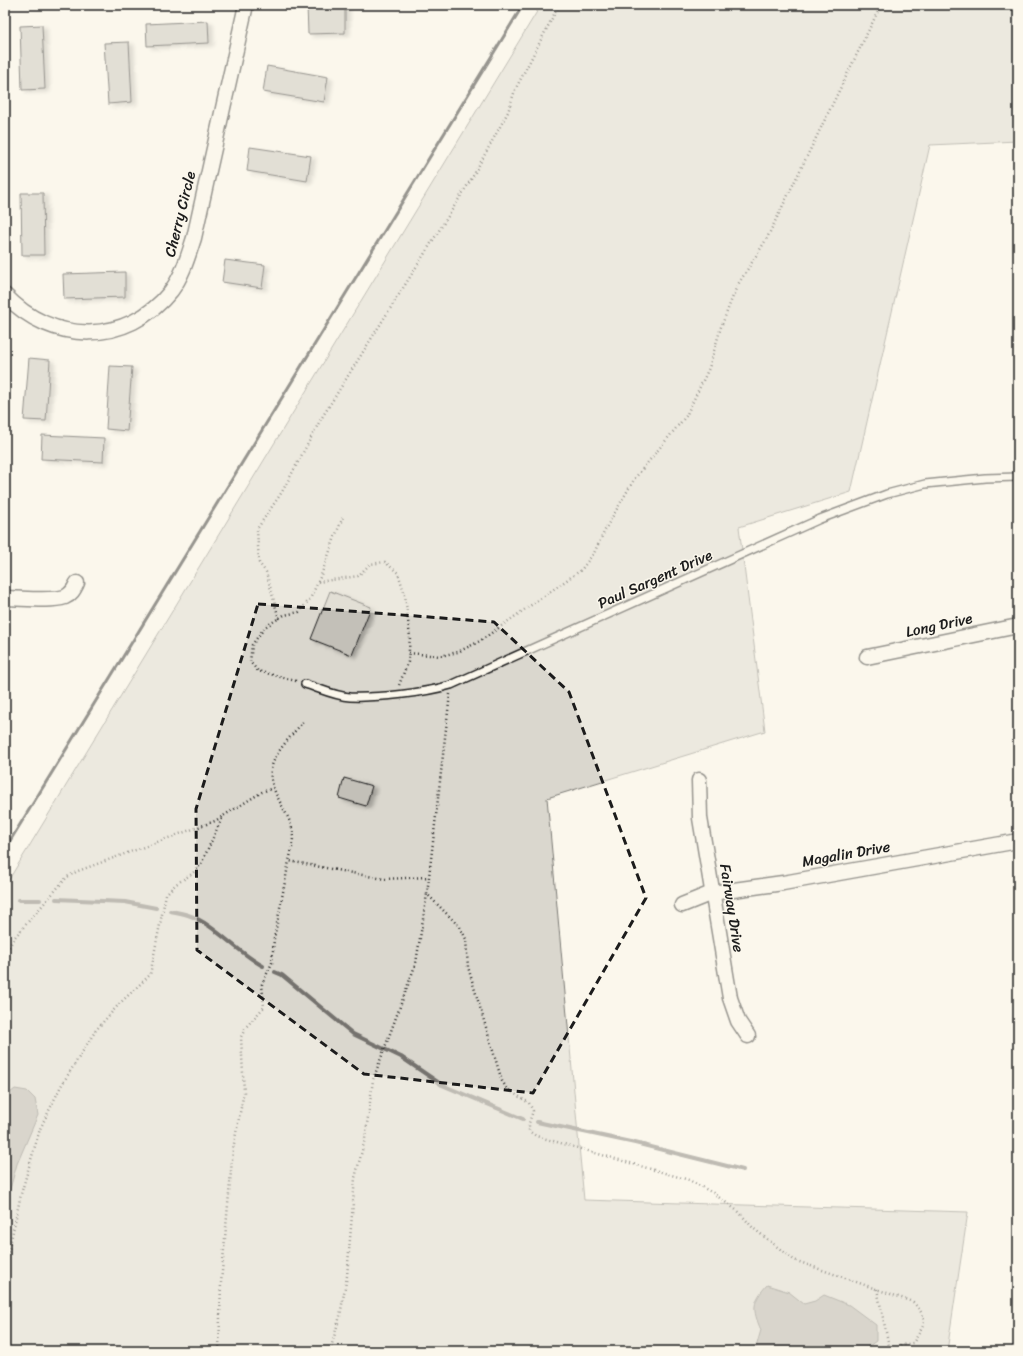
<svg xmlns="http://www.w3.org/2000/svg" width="1023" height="1356" font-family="Sriracha,sans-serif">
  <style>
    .green { fill: #dad7ce; stroke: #7b7a75 }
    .water { fill: #afaca5; stroke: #74726e }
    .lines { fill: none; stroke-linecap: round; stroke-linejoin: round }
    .stream { stroke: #74726e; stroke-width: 4 }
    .building { fill: #c3c0b8; stroke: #1c1c1c; filter: url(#shadow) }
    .lane-casing { stroke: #1c1c1c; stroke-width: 10 }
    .street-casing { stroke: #1c1c1c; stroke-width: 17 }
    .path { stroke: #1c1c1c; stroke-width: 2.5; stroke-dasharray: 1 3; stroke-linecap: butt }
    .lane { stroke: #fbf7ec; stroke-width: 7 }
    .street { stroke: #fbf7ec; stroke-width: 14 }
    .rail { stroke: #1c1c1c; stroke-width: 3 }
    .marked { fill: none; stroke: #1c1c1c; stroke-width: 3; stroke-dasharray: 8 5; stroke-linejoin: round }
    .labels { text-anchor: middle; stroke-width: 3; stroke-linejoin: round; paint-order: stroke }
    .street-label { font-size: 15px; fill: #1c1c1c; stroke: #fbf7ec }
  </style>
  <defs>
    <filter id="shadow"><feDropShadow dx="4.5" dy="2.5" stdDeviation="2" flood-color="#0004"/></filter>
  </defs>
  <rect width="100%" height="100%" fill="#fbf7ec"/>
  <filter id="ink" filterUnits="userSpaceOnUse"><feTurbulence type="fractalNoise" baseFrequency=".025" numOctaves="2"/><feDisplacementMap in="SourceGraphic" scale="8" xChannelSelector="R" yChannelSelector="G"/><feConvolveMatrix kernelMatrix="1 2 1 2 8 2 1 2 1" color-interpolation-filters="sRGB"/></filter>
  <g filter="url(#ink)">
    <path class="green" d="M541 5H1018V141L930 145 851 492 739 527 765 731 547 798 584 1200 968 1212 947 1351H5V886Z"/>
    <g class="water">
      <path d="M15 1089 27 1091 35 1099 38 1115 17 1164 5 1207V1097Z"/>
      <path d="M767 1285 789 1292 804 1304 815 1301 824 1295 849 1305 876 1325V1341L862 1351H755L761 1330C752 1309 752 1302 767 1285Z"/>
    </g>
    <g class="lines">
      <g class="stream">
        <path d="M56 899 125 902 156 908"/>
        <path d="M19 900H40"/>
        <path d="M170 911C176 912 182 913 188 915 213 923 238 953 263 966"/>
        <path d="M275 972 282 975 353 1034 401 1057 442 1085 523 1119"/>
        <path d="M537 1122 635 1143 743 1170"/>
      </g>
    </g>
    <g class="building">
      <path d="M307 5H345V33L308 34Z"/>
      <path d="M208 21 209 43 147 46 146 24Z"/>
      <path d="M42 25 45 89 22 90 20 26Z"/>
      <path d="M129 42 132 102 108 104 104 43Z"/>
      <path d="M267 66 328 77 324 102 263 92Z"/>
      <path d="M250 147 311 156 307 181 247 171Z"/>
      <path d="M21 193H43L44 255H22Z"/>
      <path d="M225 260 265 265 262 288 222 282Z"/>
      <path d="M125 272V297L64 299 63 274Z"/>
      <path d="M29 358 50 360 46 421 24 420Z"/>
      <path d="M110 366 132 367 127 431 106 429Z"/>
      <path d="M42 435 104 438 103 462 41 459Z"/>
      <path d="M330 591 371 607 352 655 311 639Z"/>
      <path d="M344 778 372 786 366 806 339 798Z"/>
    </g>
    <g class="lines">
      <defs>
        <path id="lane" d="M305 684C318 688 335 696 350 697 379 698 424 693 451 685L820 519 887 494 925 484 985 478 1018 477"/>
        <g id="street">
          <path d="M5 295C52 345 127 346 171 291 183 275 188 256 194 238L246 5"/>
          <path d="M5 598C22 598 50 602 65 597 72 594 74 589 77 583"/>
          <path d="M867 657 1018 626"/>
          <path d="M699 780 700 818 730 998 738 1021 748 1036"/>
          <path d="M682 905 712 893 783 883 1018 841"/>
        </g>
      </defs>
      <use href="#lane" class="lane-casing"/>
      <use href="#street" class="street-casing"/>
      <g class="path">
        <path d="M318 582C328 559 334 537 344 515"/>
        <path d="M279 619 266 572 259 563 257 529 282 492 321 419 472 178 508 112 515 90 559 5"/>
        <path d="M409 653 440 656 458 652 480 641 581 570 594 553 607 526 635 478 686 416 709 368 721 327 737 286 766 240 881 5"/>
        <path d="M296 681 258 671 250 662 252 645 265 627 284 615 299 612 310 599 318 582 358 576 370 564 385 562 398 573 405 595 410 637 408 662 399 685"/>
        <path d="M450 694 427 894 460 927 466 939 468 967 502 1081 507 1089 529 1103 533 1111 529 1123V1131L536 1136 689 1180 713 1193 739 1212 753 1228 794 1260 913 1302C930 1321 925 1323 913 1343L901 1345 896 1351"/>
        <path d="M303 722C293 734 273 754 271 770 268 788 286 809 291 825 295 837 292 849 289 861L384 879 429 877"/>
        <path d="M5 954 15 937 67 877 78 871 215 821 262 792 273 788"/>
        <path d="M5 1268 21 1194 40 1129 61 1086 96 1030 120 1003 150 975 166 894 176 884 192 874 201 864 222 818"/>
        <path d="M877 1289 890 1351"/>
        <path d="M219 1351 221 1283 233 1149 244 1092 241 1037 246 1027 264 1007 262 984 272 963 274 939 289 861"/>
        <path d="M330 1351 340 1316 347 1276 355 1178 365 1139 373 1080 416 963 427 894"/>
      </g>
      <use href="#lane" class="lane"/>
      <use href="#street" class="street"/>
      <path class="rail" d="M5 849 523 5"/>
    </g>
  </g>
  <path d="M0 0H1023V1356H0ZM258 604 494 622 569 692 646 898 533 1093 364 1074 197 950 196 809Z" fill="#fbf7ec" fill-opacity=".55" fill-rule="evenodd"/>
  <path class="marked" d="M258 604 494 622 569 692 646 898 533 1093 364 1074 197 950 196 809Z"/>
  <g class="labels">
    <g class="street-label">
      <text transform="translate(180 214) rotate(-76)" y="5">Cherry Circle</text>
      <text transform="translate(655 579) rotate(-24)" y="5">Paul Sargent Drive</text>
      <text transform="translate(939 625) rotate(-12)" y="5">Long Drive</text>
      <text transform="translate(846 854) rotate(-10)" y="5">Magalin Drive</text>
      <text transform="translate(732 908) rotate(81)" y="5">Fairway Drive</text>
    </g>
  </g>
  <rect width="1023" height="1356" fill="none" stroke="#fbf7ec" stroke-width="20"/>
  <rect x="10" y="10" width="1003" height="1336" fill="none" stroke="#1c1c1c" stroke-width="1.5" filter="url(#ink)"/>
</svg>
